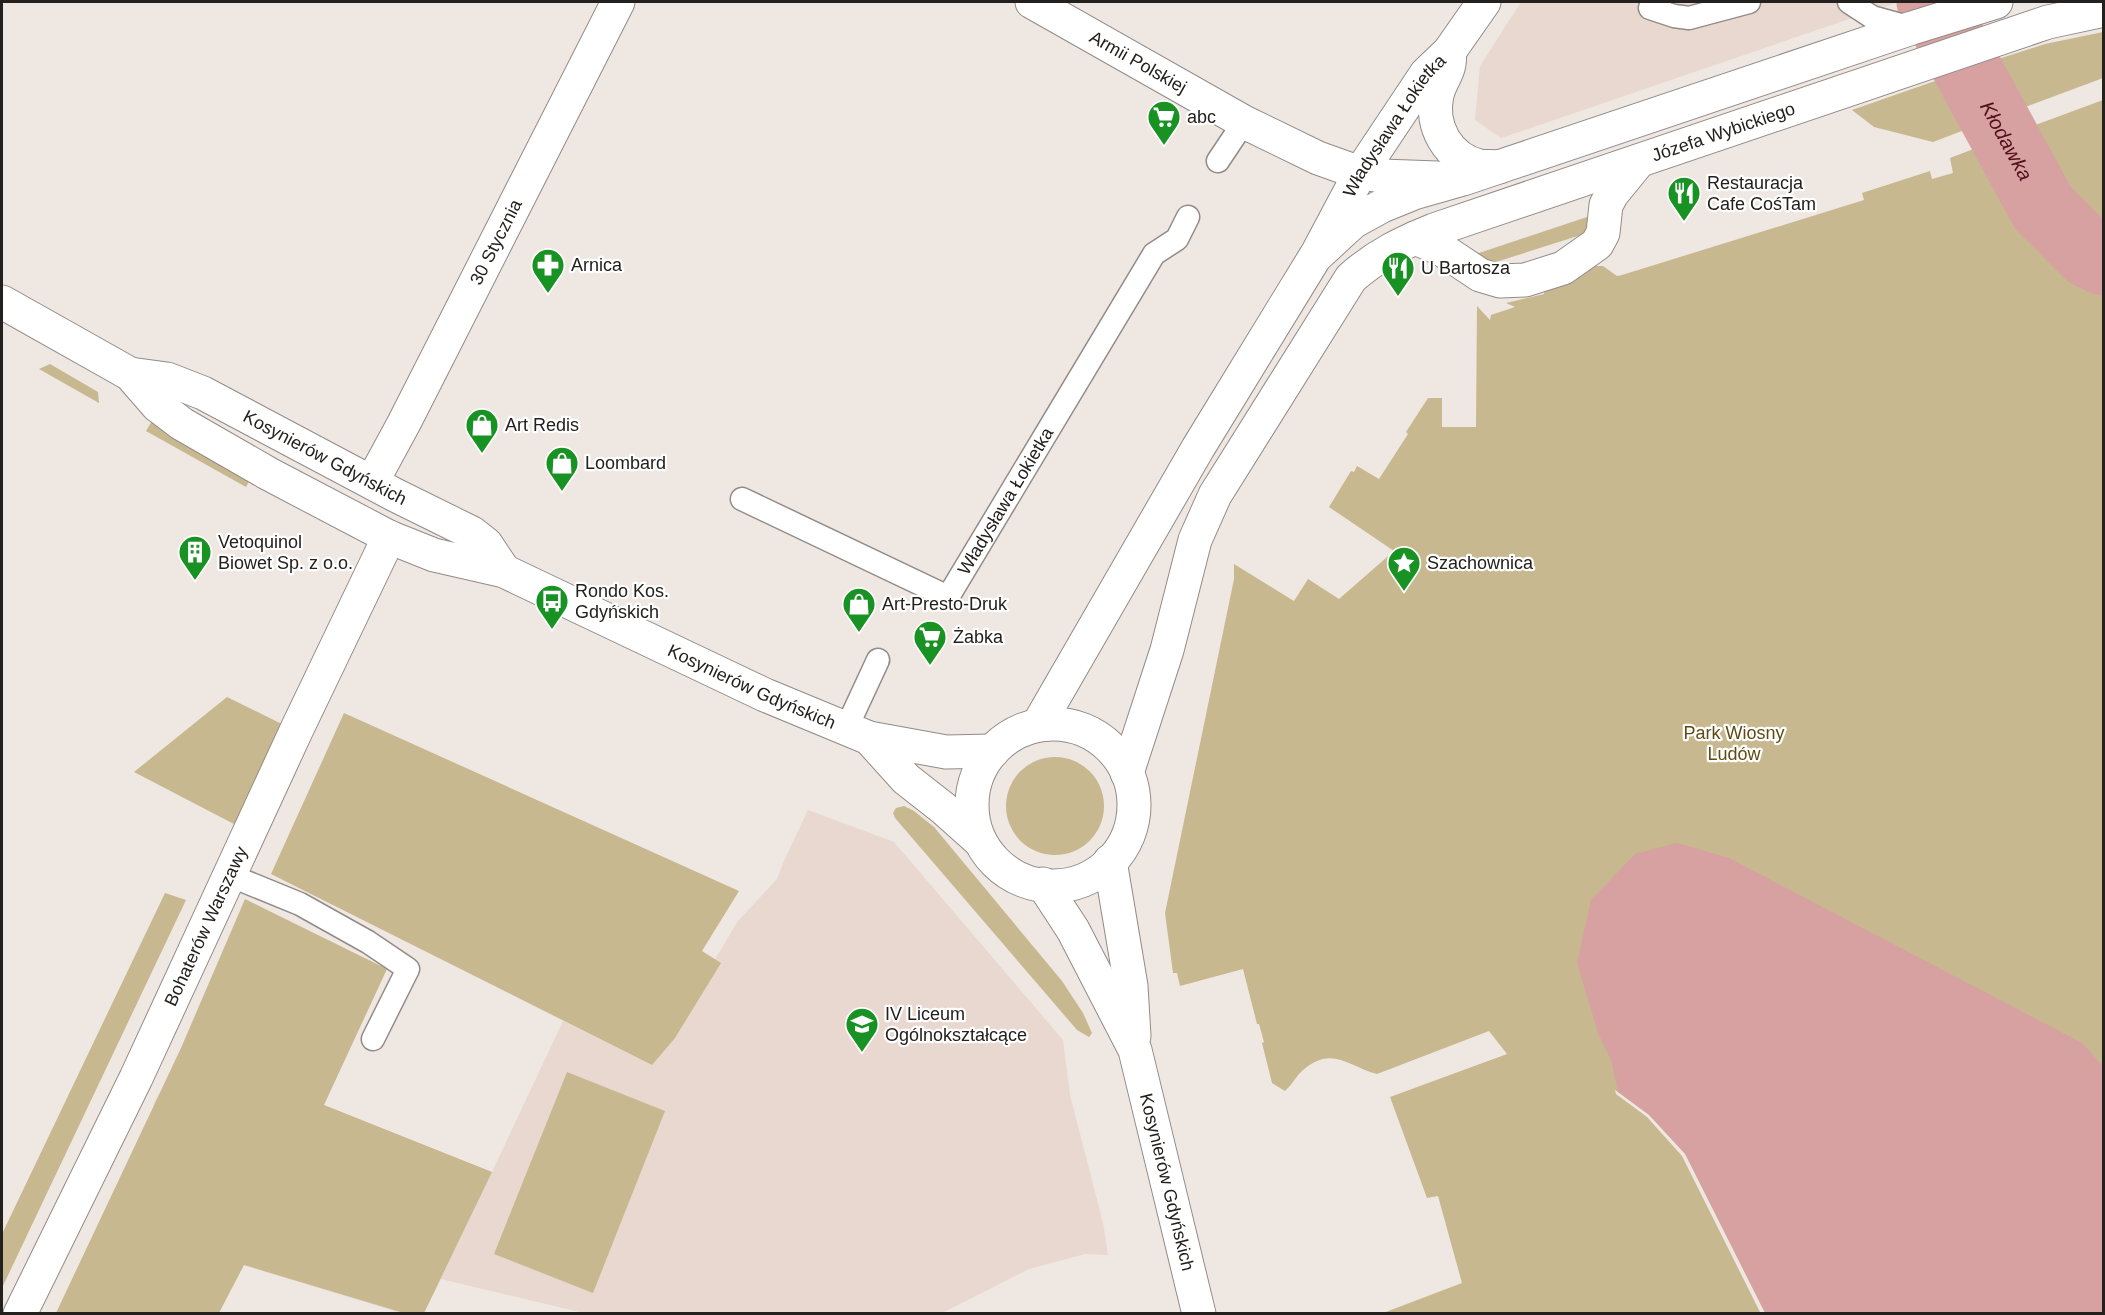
<svg xmlns="http://www.w3.org/2000/svg" width="2105" height="1315" font-family="Helvetica,sans-serif">
  <style>
    .built { fill: #e8d8cf }
    .green { fill: #c7b88f }
    .water { fill: #d7a1a2 }
    .pier { fill: #efe7e2 }
    .lines { fill: none; stroke-linecap: round; stroke-linejoin: round }
    .river { stroke: #d7a1a2; stroke-width: 69 }
    .lane-casing { stroke: #938b87; stroke-width: 25 }
    .street-casing { stroke: #938b87; stroke-width: 35 }
    .secondary-casing { stroke: #938b87; stroke-width: 35 }
    .lane { stroke: #fff; stroke-width: 22 }
    .street { stroke: #fff; stroke-width: 33 }
    .secondary { stroke: #fff; stroke-width: 33 }
    .labels { text-anchor: middle; stroke-width: 4.5; stroke-linejoin: round; paint-order: stroke }
    .street-label { font-size: 18px; fill: #23201e; stroke: #fff }
    .poi-label { font-size: 18px; fill: #23201e; stroke: #fff; text-anchor: start }
    .park-label { font-size: 18px; fill: #5e4b13; stroke: #fff }
    .water-label { font-size: 20px; font-style: italic; fill: #500f19; stroke: #fff }
  </style>
  <rect width="100%" height="100%" fill="#efe7e2"/>
  <g class="built">
    <path d="M1521 2H1899L1501 138 1475 120 1480 66Z"/>
    <path d="M808 810 894 842 1063 1040 1070 1095 1103 1223 1108 1255 1085 1254 1029 1269 942 1313H584L441 1279 424 1313 404 1314 259 1270 139 1229 154 1102 160 1093 265 1082 492 1172 563 1021 652 1065 738 921 777 879 783 863Z"/>
  </g>
  <g class="green">
    <path d="M2103 32V78L2012 112 1989 62 2045 44Z"/>
    <path d="M1955 74 1980 124 1933 142 1874 127 1852 110Z"/>
    <path d="M2103 100V1313H1383L1462 1283 1438 1196 1427 1198 1390 1097 1507 1054 1489 1031 1377 1074C1348 1066 1332 1045 1303 1070 1296 1076 1292 1085 1285 1091L1272 1083 1262 1043 1264 1042 1259 1024H1257L1243 969 1180 986 1177 973H1173L1165 913 1234 579V564L1294 601 1308 579 1339 599 1394 551 1329 507 1351 471 1354 472 1357 466 1379 479 1408 434 1406 432 1428 398H1442V427H1476L1477 306 1490 320 1491 315 1515 307 1506 303 1544 294 1545 280 1579 266H1603L1617 276 1622 275 1864 200 1862 193 1930 171 1932 179 1953 173 1950 158 1989 143 1997 159 2053 201 2019 131Z"/>
    <path d="M1596 214 1584 234 1493 263 1470 256Z"/>
    <path d="M50 364 98 392 99 403 39 369Z"/>
    <path d="M152 421 251 477 246 487 146 431Z"/>
    <path d="M227 697 296 731 257 836 134 772Z"/>
    <path d="M344 713 739 891 702 951 721 963 675 1038 652 1065 271 874Z"/>
    <circle cx="1055" cy="806" r="49"/>
    <path d="M904 806 914 811 934 827 1062 981 1083 1013 1092 1033 1089 1037 1077 1030 895 818 893 813 896 808Z"/>
    <path d="M165 893 186 900 2 1288V1234Z"/>
    <path d="M245 899 387 969 324 1105 492 1172 424 1313H404L244 1265 219 1313H56L181 1048Z"/>
    <path d="M567 1072 665 1111 593 1293 494 1254Z"/>
  </g>
  <g class="water">
    <path d="M1989 62 2012 112 1980 124 1955 74Z"/>
    <path d="M2019 131C2041 175 2058 225 2103 250V286L2051 243 2023 211 1989 143Z"/>
    <path d="M1677 843 1729 858 2082 1043 2103 1066V1313H1765L1685 1154 1649 1115 1618 1092 1611 1060 1598 1033 1577 963 1591 900 1635 854Z"/>
  </g>
  <path class="pier" d="M1615 1090 1649 1115 1685 1154 1765 1313 1761 1314 1682 1156 1647 1117 1616 1094Z"/>
  <g class="lines">
    <path class="river" id="s1" d="M1931 2 2043 208 2089 254 2104 261"/>
    <defs>
      <g id="lane">
        <path d="M1849 2 1872 17 1912 28"/>
        <path d="M1650 8 1674 16 1689 18 1749 2"/>
        <path d="M1218 161 1244 122"/>
        <path id="s2" d="M742 499 948 597 1154 254 1177 239 1188 217"/>
        <path d="M846 729 878 660"/>
        <path d="M229 875 300 904 368 942 408 969 373 1039"/>
      </g>
      <g id="street">
        <path id="s3" d="M1032 2 1244 122 1318 158 1360 173"/>
        <path d="M1415 238 1441 249 1480 275 1500 281 1525 280 1563 268 1597 244 1603 233 1606 205 1612 194 1639 161"/>
        <path id="s4" d="M1317 254 1360 173 1426 74 1449 52 1484 2"/>
        <path id="s5" d="M372 482 404 423 618 2"/>
        <path id="s6" d="M20 1314 136 1078 296 731 389 537"/>
      </g>
      <g id="secondary">
        <path d="M1449 52C1452 71 1441 78 1437 95 1430 126 1448 159 1480 166 1486 167 1493 166 1499 167"/>
        <path d="M1360 173 1382 176 1437 178"/>
        <path id="s7" d="M2 302 130 374 157 405 182 424 269 474 389 537 434 555 504 571 765 695 869 738 946 752 993 751"/>
        <path id="s8" d="M130 374 167 379 203 393 395 495 472 533 486 544 504 571"/>
        <circle cx="1053" cy="805" r="81"/>
        <path d="M1038 725 1198 448 1315 257 1353 222 1382 206 1414 193 1463 179 1912 28 1996 2"/>
        <path d="M869 738 906 779 943 808 980 841"/>
        <path id="s9" d="M1127 773 1167 650 1195 540 1215 495 1351 278C1377 255 1402 243 1434 230L2048 22 2104 10"/>
        <path d="M1110 861 1131 986 1134 1036"/>
        <path id="s10" d="M1043 884 1073 930 1135 1050 1199 1314"/>
      </g>
    </defs>
    <use href="#lane" class="lane-casing"/>
    <use href="#street" class="street-casing"/>
    <use href="#secondary" class="secondary-casing"/>
    <use href="#lane" class="lane"/>
    <use href="#street" class="street"/>
    <use href="#secondary" class="secondary"/>
  </g>
  <defs>
    <symbol id="supermarket-pin" viewBox="-11 -11 22 30"><path d="M0 17L-7.5 6A9.5 9.5 0 1 1 7.5 6Z" fill="#189323" stroke="#fff"/><path d="M-6-5.5h2.5l.6 2H6L4.5 2H-2.5L-4.4-4H-6ZM-1.5 3.2a1.3 1.3 0 1 0 .1 0ZM3 3.2a1.3 1.3 0 1 0 .1 0Z" fill="#fff"/></symbol>
    <symbol id="restaurant-pin" viewBox="-11 -11 22 30"><path d="M0 17L-7.5 6A9.5 9.5 0 1 1 7.5 6Z" fill="#189323" stroke="#fff"/><path d="M-5-6h1v4h1v-4h1v4h1v-4h1v5L-1.5 .5V6h-2V.5L-5-1ZM5-6V6H3V1.5H1.5Q1.5-4 5-6Z" fill="#fff"/></symbol>
    <symbol id="pharmacy-pin" viewBox="-11 -11 22 30"><path d="M0 17L-7.5 6A9.5 9.5 0 1 1 7.5 6Z" fill="#189323" stroke="#fff"/><path d="M-2-6h4v4h4v4h-4v4h-4v-4h-4v-4h4Z" fill="#fff"/></symbol>
    <symbol id="shop-pin" viewBox="-11 -11 22 30"><path d="M0 17L-7.5 6A9.5 9.5 0 1 1 7.5 6Z" fill="#189323" stroke="#fff"/><path d="M-5-2.5h2.3a2.7 3.5 0 0 1 5.4 0H5L5.5 6h-11ZM-1.5-2.5h3a1.5 2.3 0 0 0-3 0Z" fill="#fff"/></symbol>
    <symbol id="building-pin" viewBox="-11 -11 22 30"><path d="M0 17L-7.5 6A9.5 9.5 0 1 1 7.5 6Z" fill="#189323" stroke="#fff"/><path d="M-4-6H4V6H1V3H-1V6H-4ZM-2.5-4.3h1.7v1.8h-1.7ZM.8-4.3h1.7v1.8H.8ZM-2.5-1h1.7V.8h-1.7ZM.8-1h1.7V.8H.8Z" fill="#fff"/></symbol>
    <symbol id="sight-pin" viewBox="-11 -11 22 30"><path d="M0 17L-7.5 6A9.5 9.5 0 1 1 7.5 6Z" fill="#189323" stroke="#fff"/><path d="M0-6L1.8-2.2L6-1.7L2.9 1.2L3.7 5.4L0 3.3L-3.7 5.4L-2.9 1.2L-6-1.7L-1.8-2.2Z" fill="#fff"/></symbol>
    <symbol id="bus-pin" viewBox="-11 -11 22 30"><path d="M0 17L-7.5 6A9.5 9.5 0 1 1 7.5 6Z" fill="#189323" stroke="#fff"/><path d="M-5-6H5V4H4V6H2V4H-2V6H-4V4H-5ZM-3.5-4V0h7V-4ZM-3.5 1.2v1.5H-2V1.2ZM2 1.2v1.5H3.5V1.2Z" fill="#fff"/></symbol>
    <symbol id="school-pin" viewBox="-11 -11 22 30"><path d="M0 17L-7.5 6A9.5 9.5 0 1 1 7.5 6Z" fill="#189323" stroke="#fff"/><path d="M0-5L7-2L0 1L-7-2ZM-4 1L0 2.5L4 1V4Q0 6-4 4Z" fill="#fff"/></symbol>
  </defs>
  <g fill-rule="evenodd">
    <use href="#supermarket-pin" x="1145" y="98" width="38" height="52"/>
    <use href="#restaurant-pin" x="1665" y="174" width="38" height="52"/>
    <use href="#pharmacy-pin" x="529" y="246" width="38" height="52"/>
    <use href="#restaurant-pin" x="1379" y="249" width="38" height="52"/>
    <use href="#shop-pin" x="463" y="406" width="38" height="52"/>
    <use href="#shop-pin" x="543" y="444" width="38" height="52"/>
    <use href="#building-pin" x="176" y="533" width="38" height="52"/>
    <use href="#sight-pin" x="1385" y="544" width="38" height="52"/>
    <use href="#bus-pin" x="533" y="582" width="38" height="52"/>
    <use href="#shop-pin" x="840" y="585" width="38" height="52"/>
    <use href="#supermarket-pin" x="911" y="618" width="38" height="52"/>
    <use href="#school-pin" x="843" y="1005" width="38" height="52"/>
  </g>
  <g class="labels">
    <g class="street-label">
      <text dy="6" stroke="none"><textPath href="#s3" startOffset="122">Armii Polskiej</textPath></text>
      <text dy="6" stroke="none"><textPath href="#s4" startOffset="150">Władysława Łokietka</textPath></text>
      <text dy="6" stroke="none"><textPath href="#s9" startOffset="950">Józefa Wybickiego</textPath></text>
      <text dy="6" stroke="none"><textPath href="#s5" startOffset="270">30 Stycznia</textPath></text>
      <text dy="6" stroke="none"><textPath href="#s8" startOffset="214">Kosynierów Gdyńskich</textPath></text>
      <text dy="6" stroke="none"><textPath href="#s2" startOffset="340">Władysława Łokietka</textPath></text>
      <text dy="6" stroke="none"><textPath href="#s7" startOffset="849">Kosynierów Gdyńskich</textPath></text>
      <text dy="6" stroke="none"><textPath href="#s6" startOffset="430">Bohaterów Warszawy</textPath></text>
      <text dy="6" stroke="none"><textPath href="#s10" startOffset="326">Kosynierów Gdyńskich</textPath></text>
    </g>
    <g class="poi-label">
      <text x="1187" y="123">abc</text>
      <text x="1707" y="189">Restauracja<tspan x="1707" dy="21">Cafe CośTam</tspan></text>
      <text x="571" y="271">Arnica</text>
      <text x="1421" y="274">U Bartosza</text>
      <text x="505" y="431">Art Redis</text>
      <text x="585" y="469">Loombard</text>
      <text x="218" y="548">Vetoquinol<tspan x="218" dy="21">Biowet Sp. z o.o.</tspan></text>
      <text x="1427" y="569">Szachownica</text>
      <text x="575" y="597">Rondo Kos.<tspan x="575" dy="21">Gdyńskich</tspan></text>
      <text x="882" y="610">Art-Presto-Druk</text>
      <text x="953" y="643">Żabka</text>
      <text x="885" y="1020">IV Liceum<tspan x="885" dy="21">Ogólnokształcące</tspan></text>
    </g>
    <g class="park-label">
      <text x="1734" y="739">Park Wiosny<tspan x="1734" dy="21">Ludów</tspan></text>
    </g>
    <g class="water-label">
      <text dy="7" stroke="none"><textPath href="#s1" startOffset="158">Kłodawka</textPath></text>
    </g>
  </g>
  <rect width="2105" height="1315" fill="none" stroke="#23201e" stroke-width="6"/>
</svg>
